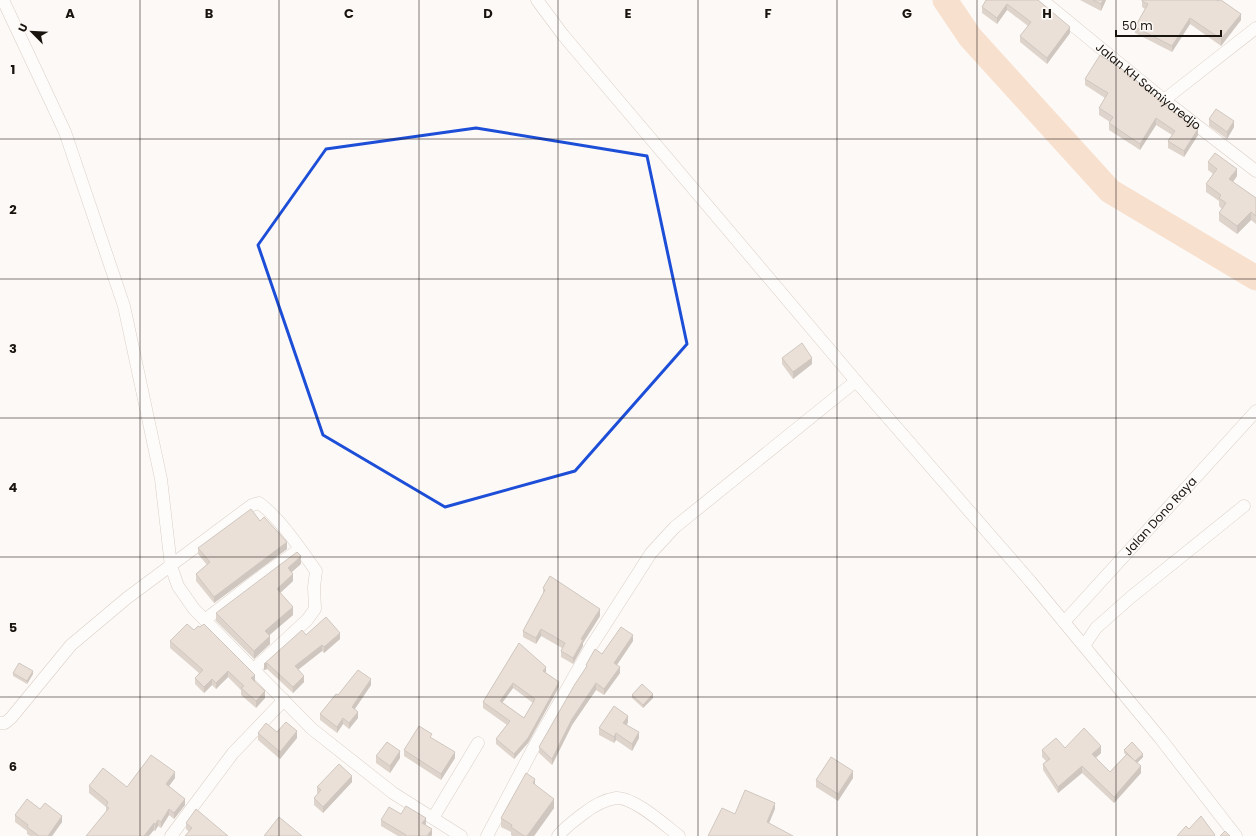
<svg xmlns="http://www.w3.org/2000/svg" width="1256" height="836" font-family="Poppins,sans-serif">
  <style>
    .lines { fill: none; stroke-linecap: round; stroke-linejoin: round }
    .river { stroke: #f2c29e; stroke-width: 25 }
    .street-casing { stroke: #ae9a8c; stroke-width: 13 }
    .street { stroke: #fff; stroke-width: 12 }
    .wall { fill: #b8a79a; fill-rule: evenodd }
    .shaded-wall { fill: #96887d }
    .building { fill: #d6c2b3; stroke: #96887d; fill-rule: evenodd }
    .marked { fill: none; stroke: #1d4ed8; stroke-width: 3; stroke-linejoin: round }
    .grid { fill: none; stroke: #1a140e; stroke-width: 1; stroke-opacity: 0.55 }
    .labels { text-anchor: middle; stroke-width: 3.5; stroke-linejoin: round; paint-order: stroke }
    .street-label { font-size: 12px; fill: #1a140e; stroke: #fdf9f6 }
    .grid-label { font-size: 13px; text-anchor: middle; font-weight: bold; fill: #1a140e; stroke: #fdf9f6; stroke-width: 3.5; stroke-linejoin: round; paint-order: stroke }
  </style>
  <rect width="100%" height="100%" fill="#fdf9f6"/>
  <g class="lines">
    <path class="river" d="M945 0 970 37 1110 191 1256 278"/>
    <defs>
      <g id="street">
        <path d="M3 0 65 132 124 306 161 479 171 566 178 586 194 609 312 729 393 793 461 836"/>
        <path d="M537 0 563 35 856 381 1030 581 1160 738 1236 836"/>
        <path id="s1" d="M1042 0 1164 100 1256 171"/>
        <path d="M1164 100 1256 28"/>
        <path d="M206 619 262 576 300 549"/>
        <path id="s2" d="M1064 622 1256 411"/>
        <path d="M1084 646 1096 628 1131 597 1244 506"/>
        <path d="M0 723H5L11 718 71 645 127 598 252 505 259 503C280 518 301 550 316 571L314 587 315 609 307 620 254 669"/>
        <path d="M433 818 478 743"/>
        <path d="M171 836 233 753 284 700"/>
        <path d="M487 836 535 745 592 645 651 553 675 527 856 381"/>
        <path d="M558 836C565 827 574 821 583 814 593 806 603 800 616 798 633 796 666 826 679 836"/>
      </g>
    </defs>
    <use href="#street" class="street-casing"/>
    <use href="#street" class="street"/>
  </g>
  <g class="wall">
    <path d="M1038 0 1070 33 1047 64 1020 42V36L1028 26 1007 10 997 24 982 13V7Z"/>
    <path d="M1080 0H1106L1101 11Z"/>
    <path d="M1142 1 1241 20 1221 46 1190 24 1172 52 1135 33V27L1145 9 1142 7Z"/>
    <path d="M1085 79 1169 109 1198 135 1184 157 1168 148V141L1172 135 1156 125 1140 150 1109 130V123L1110 122 1099 115V108L1105 98 1085 85Z"/>
    <path d="M1209 119 1234 127 1227 139 1209 126Z"/>
    <path d="M1208 162 1237 176 1233 182 1256 198V224L1251 220 1237 234 1219 221V213L1222 209 1219 206V201L1206 192V184L1213 174 1208 170Z"/>
    <path d="M782 358 812 364 793 379 782 364Z"/>
    <path d="M260 521 287 549 214 603 196 581V574L207 565 198 554V548Z"/>
    <path d="M301 564 292 572 293 581 280 593 293 615 269 635 270 644 254 659 216 621V613Z"/>
    <path d="M543 588 600 616 583 643V646L573 664 561 657V651L562 648 541 636 536 644 523 637V631L543 594Z"/>
    <path d="M194 630 255 681 265 698 256 708 241 695V690L228 677 216 689 212 685 204 693 195 684V678L199 673 170 648V641Z"/>
    <path d="M306 635 340 639 324 653 322 651 298 670 304 682 293 693 267 669 264 670V664Z"/>
    <path d="M633 641 617 665 620 673 604 695 596 690 572 725 552 765 539 753V747L586 668V665L602 654Z"/>
    <path d="M519 643 546 672V673L559 687 528 743 514 759 496 744V739L507 725 483 708V702ZM513 688 533 703 524 718 502 702Z"/>
    <path d="M13 673 33 674 27 684 13 676Z"/>
    <path d="M371 685 355 709 358 718 349 729 343 724 337 733 320 720V714L338 695Z"/>
    <path d="M632 695 653 698 643 708 632 698Z"/>
    <path d="M628 722 627 725 639 738 632 751 616 740 614 743 599 735V728Z"/>
    <path d="M277 732 297 738 280 759 258 740V733Z"/>
    <path d="M432 738 455 758 441 780 404 756V750Z"/>
    <path d="M1065 748 1101 753 1096 758 1110 772 1126 755 1124 753V750L1143 757 1137 763 1141 773 1114 803 1082 773 1058 793 1043 770V764L1046 761 1042 757V750Z"/>
    <path d="M376 756 400 758 390 773 376 763Z"/>
    <path d="M175 778 169 786 185 805 174 819 169 815 161 828 158 826 155 831 106 812V807L89 793V786L127 787Z"/>
    <path d="M853 778 838 801 816 787V780Z"/>
    <path d="M352 782 323 813 314 805V798L318 794 317 793V787Z"/>
    <path d="M535 785 554 808 534 836H512L511 835V832L501 827V818Z"/>
    <path d="M40 809 62 822 52 836H30L27 834V831L15 822V815Z"/>
    <path d="M401 814 426 824 425 825 432 835 431 836H398L381 826V820Z"/>
    <path d="M186 823 228 836 189 832 186 829Z"/>
  </g>
  <g class="shaded-wall">
    <path d="M1103 0H1106L1101 11V4Z"/>
    <path d="M1007 4V10L997 24V18Z"/>
    <path d="M1241 14V20L1221 46V39Z"/>
    <path d="M1190 18V24L1172 52V46Z"/>
    <path d="M1070 27V33L1047 64V58Z"/>
    <path d="M1156 118V125L1140 150V144Z"/>
    <path d="M1234 121V127L1227 139V132Z"/>
    <path d="M1198 129V135L1184 157V151Z"/>
    <path d="M1237 169V176L1229 187V179Z"/>
    <path d="M1251 212V220L1237 234V226Z"/>
    <path d="M812 358V364L793 379V372Z"/>
    <path d="M287 542V549L214 603V597Z"/>
    <path d="M301 556V564L288 575V568Z"/>
    <path d="M293 574V581L277 596V589Z"/>
    <path d="M293 607V615L265 639V631Z"/>
    <path d="M600 609V616L583 643V646L573 664V658L581 639Z"/>
    <path d="M541 629V636L536 644V638Z"/>
    <path d="M340 633V639L324 653V647Z"/>
    <path d="M633 635V641L614 669V663Z"/>
    <path d="M270 636V644L254 659V651Z"/>
    <path d="M322 645V651L295 672V666Z"/>
    <path d="M267 663V669L264 670V664Z"/>
    <path d="M546 667V672L543 676V671Z"/>
    <path d="M620 667V673L604 695V689Z"/>
    <path d="M33 671V674L27 684V681Z"/>
    <path d="M228 671V677L216 689V683Z"/>
    <path d="M255 675V682L251 678Z"/>
    <path d="M304 676V682L293 693V687Z"/>
    <path d="M212 679V685L204 693V687Z"/>
    <path d="M371 679V685L352 713V707Z"/>
    <path d="M559 682V687L528 743 514 759V754Z"/>
    <path d="M513 683V688L500 706V701Z"/>
    <path d="M596 683V690L572 725 552 765V759L572 719Z"/>
    <path d="M265 691V698L256 708V701Z"/>
    <path d="M653 694V698L643 708V705Z"/>
    <path d="M358 712V718L349 729V723Z"/>
    <path d="M628 716V722L623 729V723Z"/>
    <path d="M343 718V724L337 733V727Z"/>
    <path d="M297 731V738L280 759V752Z"/>
    <path d="M639 732V738L632 751V744Z"/>
    <path d="M616 733V740L614 743V737Z"/>
    <path d="M1101 746V753L1092 761V754Z"/>
    <path d="M400 751V758L390 773V766Z"/>
    <path d="M455 752V758L441 780V774Z"/>
    <path d="M1143 754V757L1135 765V761Z"/>
    <path d="M1082 766V773L1058 793V787Z"/>
    <path d="M1141 766V773L1114 803V797Z"/>
    <path d="M853 771V778L838 801V794Z"/>
    <path d="M175 772V778L166 790V784Z"/>
    <path d="M352 776V782L323 813V807Z"/>
    <path d="M535 779V787L533 783Z"/>
    <path d="M185 799V805L174 819V813Z"/>
    <path d="M554 799V808L534 836H527Z"/>
    <path d="M775 803V809L767 828V822Z"/>
    <path d="M169 809V815L161 828V822Z"/>
    <path d="M62 816V822L52 836H48Z"/>
    <path d="M426 818V824L422 830V823Z"/>
    <path d="M158 820V826L155 831V825Z"/>
    <path d="M154 823V830L149 836H144Z"/>
    <path d="M432 829V835L431 836H427Z"/>
  </g>
  <g class="building">
    <path d="M986 0H1038L1070 27 1047 58 1020 36 1031 22 1007 4 997 18 982 7Z"/>
    <path d="M1093 0H1103L1101 4Z"/>
    <path d="M1142 0H1216L1218 1 1219 0H1221L1241 14 1221 39 1190 18 1172 46 1135 27 1148 4 1142 1Z"/>
    <path d="M1100 55 1122 69 1169 107 1168 108 1198 129 1184 151 1168 141 1175 131 1156 118 1140 144 1109 123 1113 117 1099 108 1108 93 1085 79Z"/>
    <path d="M1216 109 1234 121 1227 132 1209 119Z"/>
    <path d="M1215 153 1237 169 1229 179 1256 198V216L1251 212 1237 226 1219 213 1226 203 1219 198 1221 195 1206 184 1217 169 1208 162Z"/>
    <path d="M802 343 812 358 793 372 782 358Z"/>
    <path d="M251 509 260 521 264 517 287 542 214 597 196 574 210 562 198 548Z"/>
    <path d="M297 552 301 556 288 568 293 574 277 589 293 607 265 631 270 636 254 651 216 613Z"/>
    <path d="M550 576 600 609 581 639 583 640 573 658 561 651 565 643 541 629 536 638 523 631 545 590 543 588Z"/>
    <path d="M326 617 340 633 324 647 322 645 295 666 304 676 293 687 267 663 264 664 302 630 306 635Z"/>
    <path d="M187 624 194 630 198 626 200 627 204 624 255 675 251 678 265 691 256 701 241 688 244 686 228 671 216 683 212 679 204 687 195 678 203 670 170 641Z"/>
    <path d="M621 627 633 635 614 663 620 667 604 689 596 683 572 719 552 759 539 747 575 684 587 666 586 665 595 649 602 654Z"/>
    <path d="M519 643 546 667 543 671 559 682 528 738 514 754 496 739 510 721 483 702ZM513 683 535 699 524 718 500 701Z"/>
    <path d="M19 663 33 671 27 681 13 673Z"/>
    <path d="M358 670 371 679 352 707 358 712 349 723 343 718 337 727 320 714 336 694 338 695Z"/>
    <path d="M642 684 653 694 643 705 632 695Z"/>
    <path d="M614 706 628 716 623 723 639 732 632 744 616 733 614 737 599 728Z"/>
    <path d="M286 722 297 731 280 752 258 733 266 723 277 732Z"/>
    <path d="M419 726 432 734 430 737 455 752 441 774 404 750Z"/>
    <path d="M1084 728 1101 746 1092 754 1110 772 1127 754 1141 766 1114 797 1082 766 1058 787 1043 764 1050 759 1042 750 1056 738 1065 748Z"/>
    <path d="M387 742 400 751 390 766 376 756Z"/>
    <path d="M1132 742 1143 754 1135 761 1124 750Z"/>
    <path d="M151 755 175 772 166 784 185 799 174 813 169 809 161 822 158 820 155 825 154 823 144 836H86L109 808 106 806 108 802 89 786 103 768 127 787Z"/>
    <path d="M831 757 853 771 838 794 816 780Z"/>
    <path d="M339 764 352 776 323 807 314 798 321 790 317 787Z"/>
    <path d="M526 773 535 779 533 783 554 799 527 836H524L511 827 512 825 501 818Z"/>
    <path d="M745 790 775 803 767 822 793 836H708L722 808 735 814Z"/>
    <path d="M27 799 40 809 45 803 62 816 48 836H39L27 827 28 825 15 815Z"/>
    <path d="M406 806 426 818 422 823 432 829 427 836H405L406 835 381 820 389 807 401 814Z"/>
    <path d="M196 809 228 836H185L192 828 186 823Z"/>
    <path d="M1201 816 1215 835 1214 836H1177L1186 826 1189 829Z"/>
    <path d="M279 817 302 836H264Z"/>
    <path d="M1225 831 1230 836H1220Z"/>
  </g>
  <path d="M0 0H1256V836H0ZM476 128 647 156 687 344 575 471 445 507 323 435 258 245 326 149Z" fill="#fdf9f6" fill-opacity=".55" fill-rule="evenodd"/>
  <path class="marked" d="M476 128 647 156 687 344 575 471 445 507 323 435 258 245 326 149Z"/>
  <path class="grid" d="M140 0V836M279 0V836M419 0V836M558 0V836M698 0V836M837 0V836M977 0V836M1116 0V836M0 139H1256M0 279H1256M0 418H1256M0 557H1256M0 697H1256"/>
  <g class="labels">
    <g class="street-label">
      <text dy="4" stroke="none"><textPath href="#s1" startOffset="137">Jalan KH Samiyoredjo</textPath></text>
      <text dy="4" stroke="none"><textPath href="#s2" startOffset="143">Jalan Dono Raya</textPath></text>
    </g>
  </g>
  <g class="grid-label">
    <text x="70" y="18">A</text>
    <text x="209" y="18">B</text>
    <text x="349" y="18">C</text>
    <text x="488" y="18">D</text>
    <text x="628" y="18">E</text>
    <text x="768" y="18">F</text>
    <text x="907" y="18">G</text>
    <text x="1047" y="18">H</text>
    <text x="13" y="74">1</text>
    <text x="13" y="214">2</text>
    <text x="13" y="353">3</text>
    <text x="13" y="492">4</text>
    <text x="13" y="632">5</text>
    <text x="13" y="771">6</text>
  </g>
  <g transform="translate(32 32) rotate(294)" stroke="#fdf9f6" stroke-width="3" paint-order="stroke">
  <path d="M0-3L7 15L0 10L-7 15Z" fill="#1a140e"/>
  <text y="-6" font-size="11" font-weight="bold" text-anchor="middle" fill="#1a140e">U</text>
  </g>
  <path d="M1116 30v6h105v-6" fill="none" stroke="#1a140e" stroke-width="2"/>
  <text x="1122" y="30" font-size="12" fill="#1a140e" stroke="#fdf9f6" stroke-width="3" paint-order="stroke">50 m</text>
</svg>
